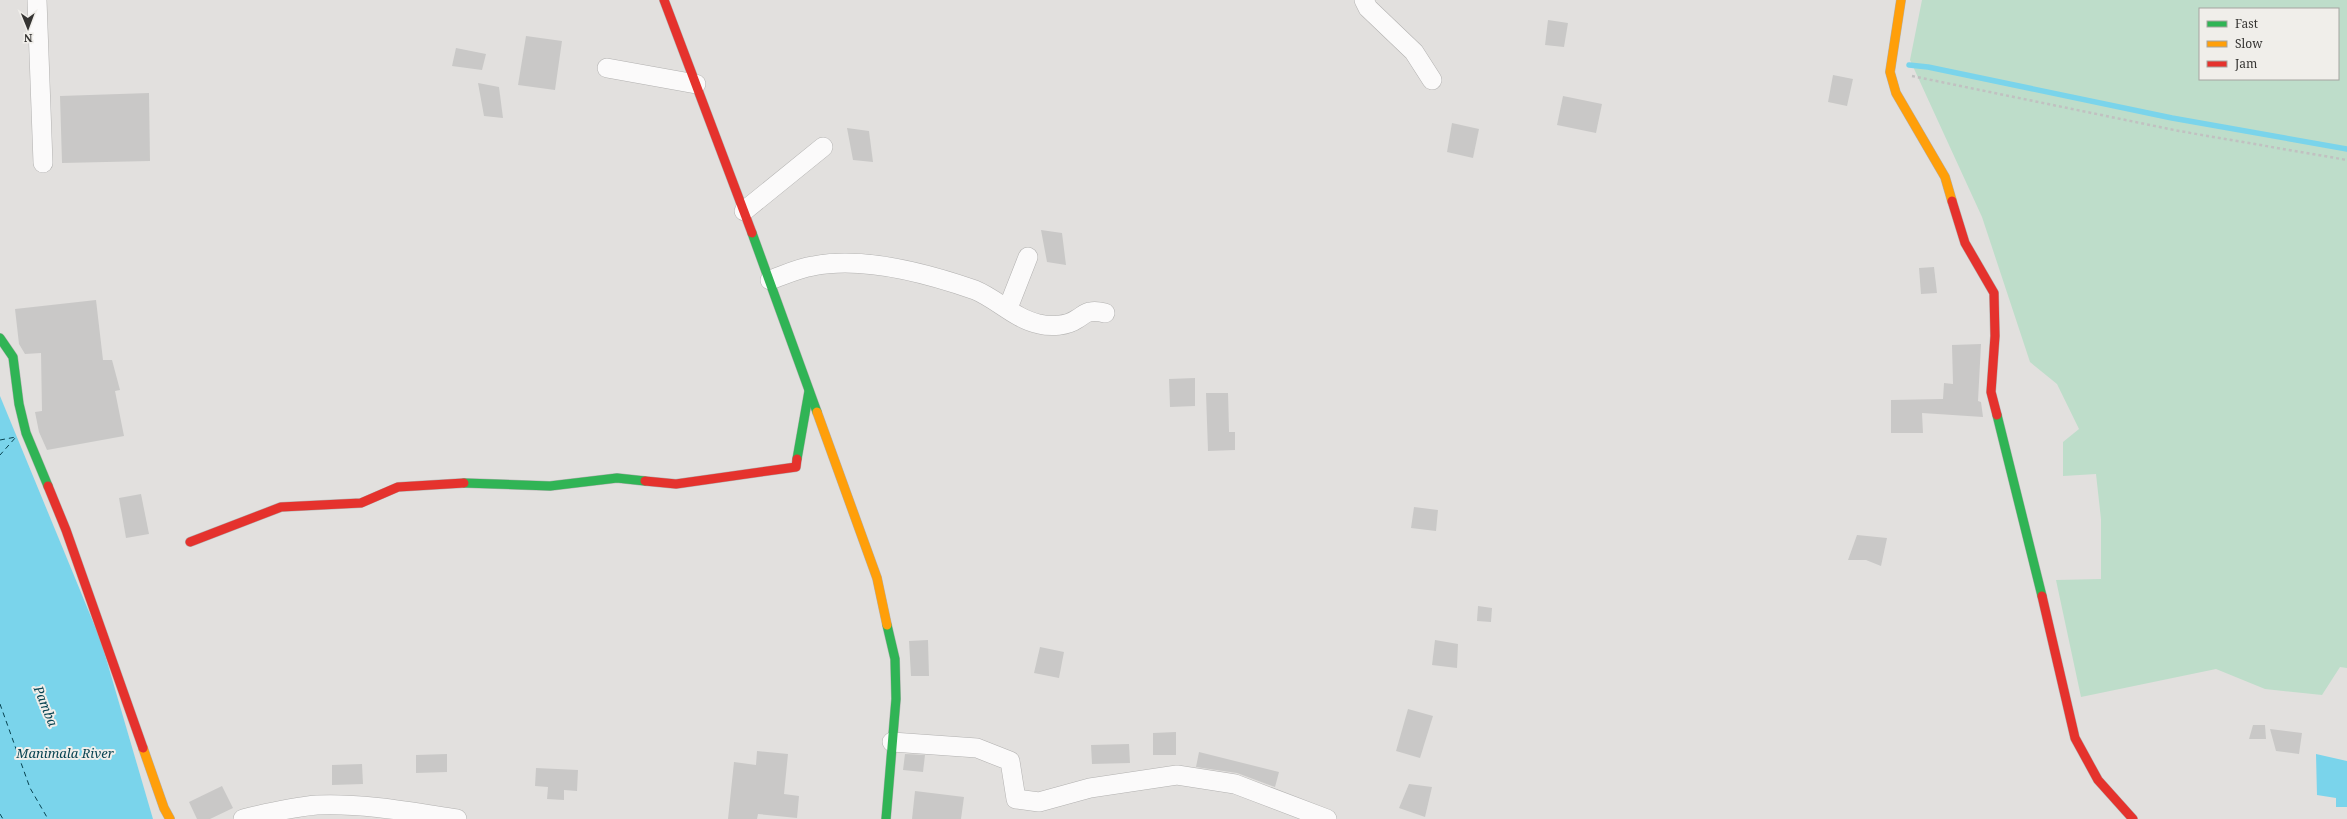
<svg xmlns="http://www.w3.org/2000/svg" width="2347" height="819" font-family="'Noto Serif',serif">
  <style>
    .green { fill: #beddca; fill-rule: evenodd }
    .water { fill: #7ad4eb }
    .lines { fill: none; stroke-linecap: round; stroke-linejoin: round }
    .stream { stroke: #7ad4eb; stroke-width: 5.5 }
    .ferry { stroke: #074351; stroke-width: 1; stroke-dasharray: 5 4; stroke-linecap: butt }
    .building { fill: #c9c8c7 }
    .street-casing { stroke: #b2b1b0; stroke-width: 20 }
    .fast-casing { stroke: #b2b1b0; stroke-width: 10 }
    .slow-casing { stroke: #b2b1b0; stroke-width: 10 }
    .jam-casing { stroke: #b2b1b0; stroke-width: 10 }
    .path { stroke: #c1c1c1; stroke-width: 2.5; stroke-dasharray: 3 3; stroke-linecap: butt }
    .street { stroke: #fbfafa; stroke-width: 19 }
    .fast { stroke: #30b455; stroke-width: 9 }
    .slow { stroke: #ff9f0a; stroke-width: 9 }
    .jam { stroke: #e5322d; stroke-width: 9 }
    .labels { text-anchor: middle; stroke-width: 4; stroke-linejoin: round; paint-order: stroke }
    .water-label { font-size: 13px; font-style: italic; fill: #074351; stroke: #f0eeea }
  </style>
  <rect width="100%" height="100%" fill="#e2e0de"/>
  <path class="green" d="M1922 0H2347V668L2340 667 2322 695 2265 689 2216 669 2081 697 2056 580 2101 579V519L2096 474 2063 476V442L2079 429 2057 384 2030 362 1982 217 1910 60ZM2200 9H2338V79H2200Z"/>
  <g class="water">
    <path d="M0 396 101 641 153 819H0Z"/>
    <path d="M2316 754 2347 761V807H2336V798L2317 795Z"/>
  </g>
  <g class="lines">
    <path class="stream" d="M1909 65 1928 67 2172 118 2347 149"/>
    <g class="ferry">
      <path d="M0 440 16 437 0 455"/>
      <path d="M0 704 30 788 48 819"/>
      <path d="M0 814 3 819"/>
    </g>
  </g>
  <g class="building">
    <path d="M1548 20 1568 23 1564 47 1545 45Z"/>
    <path d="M526 36 562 41 555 90 518 85Z"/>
    <path d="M456 48 486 54 482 70 452 66Z"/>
    <path d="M1833 75 1853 79 1847 106 1828 102Z"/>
    <path d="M478 83 499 87 503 118 484 116Z"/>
    <path d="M149 93 150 161 62 163 60 96Z"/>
    <path d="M1563 96 1602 104 1596 133 1557 125Z"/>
    <path d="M1452 123 1479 129 1473 158 1447 152Z"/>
    <path d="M847 128 869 131 873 162 853 160Z"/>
    <path d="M1041 230 1062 233 1066 265 1047 262Z"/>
    <path d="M1934 267 1937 293 1921 294 1919 268Z"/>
    <path d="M96 300 103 360H112L120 390 115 391 124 436 47 450 39 432 35 412 42 411 41 353 25 354 19 344 15 309Z"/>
    <path d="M1981 344 1978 401 1981 402 1983 417 1922 413 1923 433H1891V400L1943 399 1944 383 1953 384 1952 345Z"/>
    <path d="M1195 378V406L1170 407 1169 379Z"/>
    <path d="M1206 393H1228L1229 432H1235V450L1208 451Z"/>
    <path d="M141 494 149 534 126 538 119 498Z"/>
    <path d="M1414 507 1438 510 1436 531 1411 528Z"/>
    <path d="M1857 535 1887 538 1881 566 1866 560H1848Z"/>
    <path d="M1478 606 1492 608 1491 622 1477 621Z"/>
    <path d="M928 640 929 676H911L909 641Z"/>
    <path d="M1435 640 1458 644 1457 668 1432 665Z"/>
    <path d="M1040 647 1064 652 1059 678 1034 673Z"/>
    <path d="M1408 709 1433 716 1420 758 1396 751Z"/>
    <path d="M2253 725H2265L2266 739H2249Z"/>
    <path d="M2270 729 2302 733 2299 754 2276 751Z"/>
    <path d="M1176 732V755H1153V733Z"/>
    <path d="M1129 744 1130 763 1092 764 1091 745Z"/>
    <path d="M757 751 788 754 784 794 799 796 797 818 758 814 757 819H728L734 762 756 765Z"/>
    <path d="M1199 752 1279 772 1275 787 1237 773 1196 767Z"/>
    <path d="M447 754V772L416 773V755Z"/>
    <path d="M905 754 925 755 923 772 903 770Z"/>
    <path d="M362 764 363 784 332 785V765Z"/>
    <path d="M536 768 578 770 577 791 564 790V800L547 799 548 787 535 786Z"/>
    <path d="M1409 784 1432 787 1425 817 1399 808Z"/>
    <path d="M222 786 233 808 210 819H197L189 802Z"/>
    <path d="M915 791 964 797 961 819H912Z"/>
  </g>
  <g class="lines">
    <defs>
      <g id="street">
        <path d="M37 0 43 163"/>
        <path d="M1364 0 1368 8 1414 52 1432 80"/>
        <path d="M607 68 696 84"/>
        <path d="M744 211 823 147"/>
        <path d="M770 280C784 275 799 268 813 266 862 256 929 274 975 290 997 299 1015 319 1039 324 1051 327 1067 326 1077 319 1081 317 1086 312 1090 312 1095 311 1101 312 1105 313"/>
        <path d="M1008 308 1028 257"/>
        <path d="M892 742 977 748 1010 761 1016 799 1039 802 1090 788 1177 775 1235 784 1327 819"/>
        <path d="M243 819C267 813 292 807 317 805 364 803 411 812 457 819"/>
      </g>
      <g id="fast">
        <path d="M752 233 817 412"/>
        <path d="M0 338 13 357 19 404 26 433 48 486"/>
        <path d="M1997 415 2042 596"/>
        <path d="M797 459 809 391"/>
        <path d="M464 483 550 486 617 478 645 481"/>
        <path d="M886 819 896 699 895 659 887 625"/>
      </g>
      <g id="slow">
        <path d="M1901 0 1890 72 1896 93 1945 177 1952 201"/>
        <path d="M817 412 877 578 887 625"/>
        <path d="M143 748 164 808 170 819"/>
      </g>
      <g id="jam">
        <path d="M664 0 752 233"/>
        <path d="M1952 201 1965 243 1994 293 1995 336 1991 392 1997 415"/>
        <path d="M645 481 676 484 796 467 797 459"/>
        <path d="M48 486 66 530 143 748"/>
        <path d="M190 542 281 507 361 503 398 487 464 483"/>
        <path d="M2042 596 2075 738 2098 780 2133 819"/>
      </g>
    </defs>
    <use href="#street" class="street-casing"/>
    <use href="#fast" class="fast-casing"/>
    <use href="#slow" class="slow-casing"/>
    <use href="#jam" class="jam-casing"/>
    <path class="path" d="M1912 76 2179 131 2347 160"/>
    <use href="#street" class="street"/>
    <use href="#fast" class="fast"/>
    <use href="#slow" class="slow"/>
    <use href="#jam" class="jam"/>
  </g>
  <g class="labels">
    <g class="water-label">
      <text transform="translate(46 706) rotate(68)" y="5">Pamba</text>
      <text x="65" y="758">Manimala River</text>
    </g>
  </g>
  <rect x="2199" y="8" width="140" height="72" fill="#f0eeea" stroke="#a5a4a0"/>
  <rect x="2207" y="21" width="20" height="6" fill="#30b455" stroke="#a5a4a0"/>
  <text x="2235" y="28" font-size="12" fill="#353432">Fast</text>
  <rect x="2207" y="41" width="20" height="6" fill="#ff9f0a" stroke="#a5a4a0"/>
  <text x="2235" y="48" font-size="12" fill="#353432">Slow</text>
  <rect x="2207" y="61" width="20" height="6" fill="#e5322d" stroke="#a5a4a0"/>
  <text x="2235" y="68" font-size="12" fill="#353432">Jam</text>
  <g transform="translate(28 28) rotate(179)" stroke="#f0eeea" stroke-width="3" paint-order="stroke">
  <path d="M0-3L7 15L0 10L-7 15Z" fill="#353432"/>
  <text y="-6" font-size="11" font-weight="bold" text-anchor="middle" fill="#353432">N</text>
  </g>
</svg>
